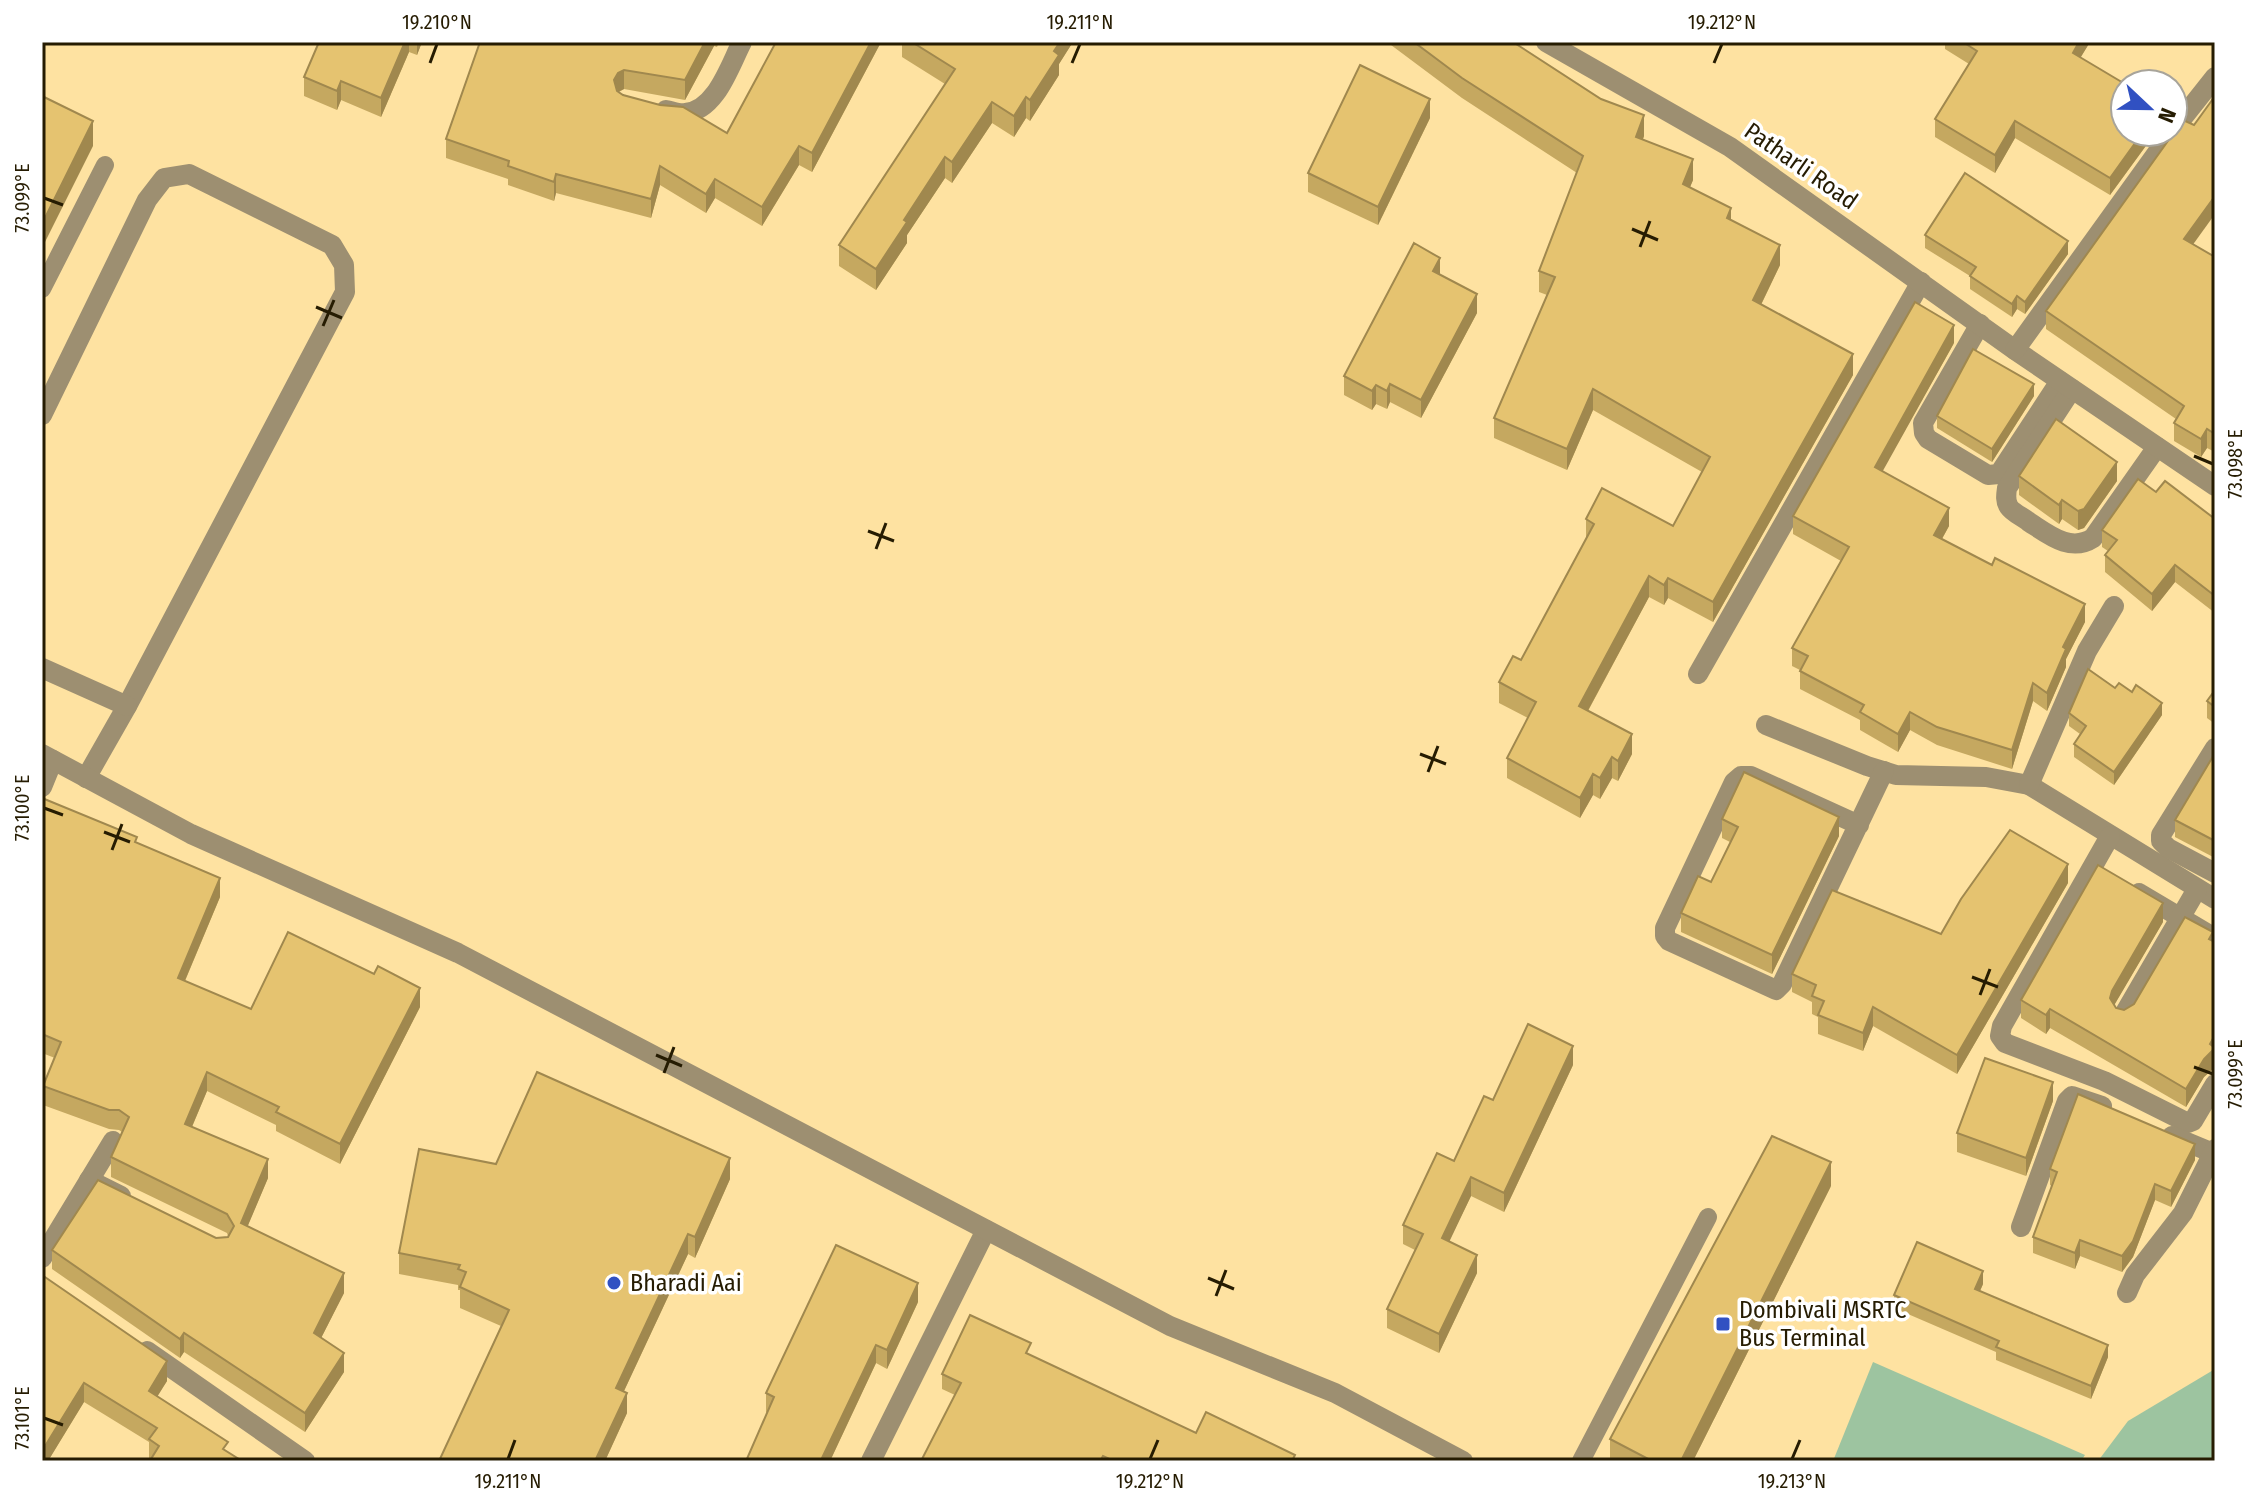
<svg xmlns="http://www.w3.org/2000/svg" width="2257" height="1503" font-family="'Fira Sans Condensed',sans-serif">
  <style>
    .green { fill: #9dc4a0 }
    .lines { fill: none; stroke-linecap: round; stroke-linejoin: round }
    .service { stroke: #9d8f71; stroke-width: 18 }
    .minor { stroke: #9d8f71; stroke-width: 20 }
    .tertiary { stroke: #9d8f71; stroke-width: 20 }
    .wall { fill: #c5a860 }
    .shaded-wall { fill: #a0884e }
    .building { fill: #e5c370; stroke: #a0884e; stroke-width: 2 }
    .ticks { fill: none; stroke: #261c02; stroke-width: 3 }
    .poi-dot { fill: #3151c2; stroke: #fff; stroke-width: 3 }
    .labels { text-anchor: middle; stroke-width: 7; stroke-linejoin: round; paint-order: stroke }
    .street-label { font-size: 24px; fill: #261c02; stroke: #fff }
    .poi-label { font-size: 24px; fill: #261c02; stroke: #fff; text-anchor: start }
    .neatline { fill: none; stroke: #261c02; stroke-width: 3 }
    .ticks-label { font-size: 20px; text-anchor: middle; fill: #261c02 }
  </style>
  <rect width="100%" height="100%" fill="#fee2a1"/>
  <g class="green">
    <path d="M1873 1362 2085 1455 2081 1461H1833Z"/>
    <path d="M2215 1369V1461H2098L2128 1421Z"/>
  </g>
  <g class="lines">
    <g class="service">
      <path d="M42 289 105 165"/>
      <path d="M1581 1461 1708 1217"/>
    </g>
    <g class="minor">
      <path d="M666 110C672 111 679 114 685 113 716 111 730 65 742 42"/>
      <path d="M1980 324 1923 423 1924 433 1928 439 1988 475 1999 474 2060 381"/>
      <path d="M2072 389 2007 488C2006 495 2005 501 2009 507 2013 513 2023 517 2029 522 2048 534 2070 553 2093 538L2157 447"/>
      <path d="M42 415 147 200 164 178 189 174 332 245 344 265 345 292 127 706 86 778"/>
      <path d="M42 668 127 706"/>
      <path d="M1698 674 1921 282"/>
      <path d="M1766 725 1867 766 1896 775 1986 777 2029 785 2215 899"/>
      <path d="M2215 748 2161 835V841L2168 848 2215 873"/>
      <path d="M2029 785 2087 651 2114 606"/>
      <path d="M42 787 53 760"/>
      <path d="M1859 825 1751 776H1741L1734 782 1665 928V936L1669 941 1776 990 1782 984C1816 913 1850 842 1884 771"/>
      <path d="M2110 836 2002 1026 2000 1036 2005 1043 2104 1081 2188 1123 2193 1121 2215 1084"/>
      <path d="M2139 893 2215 938"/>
      <path d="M2123 1016 2197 889"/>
      <path d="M2172 1136 2213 1153"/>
      <path d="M89 1180 121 1196"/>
      <path d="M2021 1227 2067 1101 2072 1096 2102 1106"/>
      <path d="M42 1258 113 1141"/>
      <path d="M2127 1293 2135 1275 2183 1213 2215 1149"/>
      <path d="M147 1351 305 1461"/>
      <path d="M871 1461 986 1230"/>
    </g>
    <g class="tertiary">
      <path d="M1546 42 1730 147 2015 350 2215 486"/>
      <path d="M2173 130 2215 77"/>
      <path d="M2015 350 2172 132"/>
      <path d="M42 754 191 834 458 953 1170 1326 1335 1393 1463 1461"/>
    </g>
  </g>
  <g class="wall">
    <path d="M319 42H422L417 55 409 52 381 117 341 100 337 110 304 96V77Z"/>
    <path d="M480 42H719L717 47 714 46 685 100 624 89 619 92 623 95 727 133 880 42V44L812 172 799 165 762 226 715 198 706 213 660 185 651 218 556 193 554 201 508 185V179L446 158V139Z"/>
    <path d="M902 42H1071V45L1059 64V75L1030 121 1026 118 1014 137 992 123 952 183 945 178 907 235V243L876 290 839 266V245L945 84 902 57Z"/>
    <path d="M1387 42H1513L1644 136 1643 139 1693 180 1690 187 1731 221 1780 265 1761 305 1853 375 1713 622 1668 598 1664 605 1649 597 1588 711 1632 754 1618 781 1612 778 1600 799 1593 795 1580 818 1507 778V758L1528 718 1499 703V682L1521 660 1586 540V519L1673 526 1702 472 1593 410 1567 470 1494 438V418L1547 295 1539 292V271L1577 173 1462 98Z"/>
    <path d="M1945 42H2090L2080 58 2125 132H2156L2110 195 2015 138 1995 173 1935 137V119L1969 64 1945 49Z"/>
    <path d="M1430 118 1378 225 1308 192V173Z"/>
    <path d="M1925 235 2068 254 2025 314 2017 309 2012 317 1970 289V276L1925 248Z"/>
    <path d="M2193 244 2215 257V452L2207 448 2201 457 2174 441V423L2176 419 2046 329V311Z"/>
    <path d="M1440 275 1477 313 1421 418 1390 402 1387 409 1376 404 1372 410 1344 395V376Z"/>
    <path d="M1954 343 1882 471 1949 526 1942 539 2085 622 2066 659V667L2047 711 2033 701 2012 769 1937 745 1910 730 1898 752 1860 730V720L1800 689V670L1792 666V648L1841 561 1793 534V516Z"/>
    <path d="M2034 396 1992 462 1937 428V416Z"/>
    <path d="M2019 476 2117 481 2084 528 2078 530 2062 519 2059 524 2019 495Z"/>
    <path d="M2156 492 2215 519V613L2175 582 2152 611 2105 572V555L2108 551 2102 547V530Z"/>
    <path d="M2115 688 2162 715 2114 785 2074 757V744L2080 734 2069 726V713Z"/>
    <path d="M2207 701 2215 707V724L2207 718Z"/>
    <path d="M2215 753V858L2175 837V820Z"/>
    <path d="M42 798 137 843 220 897 185 981 251 1009 420 1007 340 1164 276 1131V1125L207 1091 192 1127 268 1178 247 1227 344 1293 321 1338 344 1372 305 1432 184 1352 180 1358 52 1269V1250L228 1237V1236L227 1233 111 1177V1157L122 1132 119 1130 109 1129 43 1105V1086L55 1058 42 1053Z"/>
    <path d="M1722 819 1839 836 1772 974 1681 932V913L1711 882 1730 842 1722 838Z"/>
    <path d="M2068 883 1957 1074 1873 1026 1863 1051 1818 1034V1017L1812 1014V1002L1792 992V974L1941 934Z"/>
    <path d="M2163 922 2114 1005 2116 1008 2124 1010 2134 1004 2213 941 2215 942V1067L2204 1077 2186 1107 2050 1028 2046 1034 2021 1018V1000Z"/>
    <path d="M1573 1065 1504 1212 1471 1196 1449 1241 1477 1273 1439 1353 1387 1328V1309L1415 1250 1403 1244V1225L1454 1161 1493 1100Z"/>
    <path d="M2053 1101 2026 1176 1957 1152V1133Z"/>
    <path d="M2195 1160 2171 1207 2155 1200 2133 1257 2122 1272 2080 1256 2075 1269 2033 1253V1237L2052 1186 2050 1185V1169Z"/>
    <path d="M496 1164 730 1179 695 1258 688 1254 624 1391 627 1413 605 1461H439L501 1326 460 1308V1290H458V1285L399 1274V1253Z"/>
    <path d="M1831 1186 1693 1461H1610V1439Z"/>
    <path d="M42 1275 167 1381 157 1396 228 1452 242 1461H151L149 1459V1442L84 1402 48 1461H42Z"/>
    <path d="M1983 1284 1980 1291 2108 1357 2091 1399 1996 1360V1352L1894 1308V1295Z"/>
    <path d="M918 1302 887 1369 876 1363 830 1461 766 1412V1393Z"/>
    <path d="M1031 1355 1196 1433 1295 1461H921L955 1395 942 1389V1374Z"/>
  </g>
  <g class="shaded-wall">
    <path d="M405 42H409V52L381 117V98Z"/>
    <path d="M417 42H422L417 55Z"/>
    <path d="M705 42H714V46L685 100V80Z"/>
    <path d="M871 42H880V44L812 172V153Z"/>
    <path d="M1060 42H1071V45L1059 64V75L1030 121V100L1054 51Z"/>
    <path d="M2079 42H2090L2073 70V53Z"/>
    <path d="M624 70V89L618 92 614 80 618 73Z"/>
    <path d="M341 81V100L337 110V91Z"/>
    <path d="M1026 97V118L1014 137V116Z"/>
    <path d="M1430 99V118L1378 225V207Z"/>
    <path d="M992 102V123L952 183V162Z"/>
    <path d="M1644 115V136L1636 157V137Z"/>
    <path d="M93 121V146L42 248V224Z"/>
    <path d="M2015 121V138L1995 173V155Z"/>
    <path d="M2143 132H2156L2110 195V178Z"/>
    <path d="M799 146V165L762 226V207Z"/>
    <path d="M945 157V178L907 235V243L876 290V269L904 220Z"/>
    <path d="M1693 159V180L1683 204V184Z"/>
    <path d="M660 166V185L651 218V199Z"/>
    <path d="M556 174V193L554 201V182Z"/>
    <path d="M715 179V198L706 213V194Z"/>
    <path d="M2215 196V214L2184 257V239Z"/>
    <path d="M1731 208V228L1727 218Z"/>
    <path d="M2068 241V254L2025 314V302Z"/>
    <path d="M1780 245V265L1753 321V300Z"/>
    <path d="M1440 258V276L1433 271Z"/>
    <path d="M1477 294V313L1421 418V400Z"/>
    <path d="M2017 296V309L2012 317V304Z"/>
    <path d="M1954 325V343L1875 485V467Z"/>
    <path d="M1853 354V375L1713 622V602Z"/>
    <path d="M1390 384V402L1387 409V391Z"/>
    <path d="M2034 384V396L1992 462V449Z"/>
    <path d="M1376 385V404L1372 410V391Z"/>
    <path d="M1593 389V410L1567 470V449Z"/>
    <path d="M2207 429V448L2201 457V439Z"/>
    <path d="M2117 462V481L2084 528 2078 530V511Z"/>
    <path d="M2062 500V519L2059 524V505Z"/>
    <path d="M1949 508V526L1934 553V535Z"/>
    <path d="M2175 565V582L2152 611V594Z"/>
    <path d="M1649 576V597L1579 727V706Z"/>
    <path d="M1668 578V598L1664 605V585Z"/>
    <path d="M2085 604V622L2066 659V667L2047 711V693L2063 647Z"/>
    <path d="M2033 683V701L2012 769V750Z"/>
    <path d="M2162 703V715L2114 785V772Z"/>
    <path d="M1910 712V730L1898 752V734Z"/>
    <path d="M1632 734V754L1618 781V761Z"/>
    <path d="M1612 757V778L1600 799V778Z"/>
    <path d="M1593 774V795L1580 818V798Z"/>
    <path d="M1839 817V836L1772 974V955Z"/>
    <path d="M2068 864V883L1957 1074V1055Z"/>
    <path d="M220 878V897L178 997V978Z"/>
    <path d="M2163 903V922L2112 1009 2110 998 2112 991Z"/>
    <path d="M420 988V1007L340 1164V1144Z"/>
    <path d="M1873 1007V1026L1863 1051V1033Z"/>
    <path d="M2050 1009V1028L2046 1034V1015Z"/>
    <path d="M2215 1035V1067L2204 1077 2186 1107V1089Z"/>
    <path d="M1573 1046V1065L1504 1212V1193Z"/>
    <path d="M207 1072V1091L185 1143V1124Z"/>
    <path d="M2053 1082V1101L2026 1176V1158Z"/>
    <path d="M2195 1144V1160L2171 1207V1191Z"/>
    <path d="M730 1158V1179L695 1258V1237Z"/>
    <path d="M268 1159V1178L241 1242V1223Z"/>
    <path d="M1831 1162V1186L1693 1461H1681Z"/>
    <path d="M1471 1177V1196L1442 1257V1238Z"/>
    <path d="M2155 1184V1200L2133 1257 2122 1272V1256Z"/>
    <path d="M688 1234V1254L616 1408V1388Z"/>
    <path d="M2080 1240V1256L2075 1269V1253Z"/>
    <path d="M1477 1255V1273L1439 1353V1334Z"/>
    <path d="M1983 1271V1284L1975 1302V1289Z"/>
    <path d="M344 1273V1293L314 1352V1333Z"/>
    <path d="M918 1283V1302L887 1369V1350Z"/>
    <path d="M184 1333V1352L180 1358V1339Z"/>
    <path d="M876 1345V1363L830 1461 822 1458Z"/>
    <path d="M2108 1345V1357L2091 1399V1386Z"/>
    <path d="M344 1353V1372L305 1432V1413Z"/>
    <path d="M167 1361V1381L149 1410V1391Z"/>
    <path d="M84 1383V1402L48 1461H42V1451Z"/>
    <path d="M627 1393V1413L605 1461H595Z"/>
  </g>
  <g class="building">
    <path d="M319 42H405L381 98 341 81 337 91 304 77Z"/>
    <path d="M480 42H705L685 80 624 70 618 73 614 80 617 91 623 95 660 105 683 107 727 133 776 42H871L812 153 799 146 762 207 715 179 706 194 660 166 651 199 556 174 554 182 508 166 509 161 446 139Z"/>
    <path d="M912 42H1060L1054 51 1059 55 1030 100 1026 97 1014 116 992 102 952 162 945 157 904 220 907 222 876 269 839 245 955 69Z"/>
    <path d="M1414 42H1513L1601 99 1644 115 1636 137 1693 159 1683 184 1731 208 1727 218 1780 245 1753 300 1853 354 1713 602 1668 578 1664 585 1649 576 1579 706 1632 734 1618 761 1612 757 1600 778 1593 774 1580 798 1507 758 1536 702 1499 682 1513 656 1521 660 1594 524 1586 519 1602 488 1673 526 1710 457 1593 389 1567 449 1494 418 1555 277 1539 271 1583 156 1462 78Z"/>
    <path d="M1963 42H2079L2073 53 2125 84V132H2143L2110 178 2015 121 1995 155 1935 119 1977 51Z"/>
    <path d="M1360 65 1430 99 1378 207 1308 173Z"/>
    <path d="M42 96 93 121 42 224Z"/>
    <path d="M2215 96V196L2184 239 2215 257V434L2207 429 2201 439 2174 423 2184 406 2046 311 2183 120 2194 125Z"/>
    <path d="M1965 173 2068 241 2025 302 2017 296 2012 304 1970 276 1976 267 1925 235Z"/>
    <path d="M1414 243 1440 258 1433 271 1477 294 1421 400 1390 384 1387 391 1376 385 1372 391 1344 376Z"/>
    <path d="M1915 302 1954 325 1875 467 1949 508 1934 535 1992 565 1995 558 2085 604 2063 647 2066 649 2047 693 2033 683 2012 750 1937 727 1910 712 1898 734 1860 712 1864 705 1800 671 1808 656 1792 648 1849 547 1793 516Z"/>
    <path d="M1973 349 2034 384 1992 449 1937 416Z"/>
    <path d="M2056 419 2117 462 2084 509 2078 511 2062 500 2059 505 2019 476Z"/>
    <path d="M2138 479 2156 492 2165 481 2215 519V596L2175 565 2152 594 2105 555 2117 540 2102 530Z"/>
    <path d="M2088 669 2115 688 2119 683 2132 692 2136 685 2162 703 2114 772 2074 744 2086 726 2069 713Z"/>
    <path d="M2215 690V707L2207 701Z"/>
    <path d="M2215 753V841L2175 820Z"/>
    <path d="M1744 772 1839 817 1772 955 1681 913 1698 876 1711 882 1738 827 1722 819Z"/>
    <path d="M42 798 137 837 135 842 220 878 178 978 251 1009 288 932 374 974 378 966 420 988 340 1144 276 1112 279 1107 207 1072 185 1124 268 1159 241 1223 344 1273 314 1333 344 1353 305 1413 184 1333 180 1339 52 1250 98 1180 216 1238 228 1237 234 1226 227 1214 111 1157 129 1117 119 1110H109L43 1086 61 1042 42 1034Z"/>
    <path d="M2010 830 2068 864 1957 1055 1873 1007 1863 1033 1818 1015 1824 1001 1812 996 1816 985 1792 974 1832 890 1941 934 1961 899Z"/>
    <path d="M2098 865 2163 903 2112 991 2110 998 2116 1008 2124 1010 2134 1004 2185 917 2213 932 2209 939 2215 942V1035L2210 1044 2215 1048 2204 1059 2186 1089 2050 1009 2046 1015 2021 1000Z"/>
    <path d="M1528 1024 1573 1046 1504 1193 1471 1177 1442 1238 1477 1255 1439 1334 1387 1309 1423 1234 1403 1225 1437 1153 1454 1161 1484 1096 1493 1100Z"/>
    <path d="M1985 1058 2053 1082 2026 1158 1957 1133Z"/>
    <path d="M537 1072 730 1158 695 1237 688 1234 616 1388 627 1393 595 1461H439L509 1310 460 1287 466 1272 458 1269 460 1265 399 1253 419 1149 496 1164Z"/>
    <path d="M2078 1094 2195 1144 2171 1191 2155 1184 2133 1241 2122 1256 2080 1240 2075 1253 2033 1237 2057 1172 2050 1169Z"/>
    <path d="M1772 1136 1831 1162 1681 1461H1652L1610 1439Z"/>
    <path d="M1917 1242 1983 1271 1975 1289 2108 1345 2091 1386 1996 1347 1999 1341 1894 1295Z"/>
    <path d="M836 1245 918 1283 887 1350 876 1345 822 1458 829 1461H746L774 1397 766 1393Z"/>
    <path d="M42 1275 167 1361 149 1391 228 1442 223 1449 242 1461H154L151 1459 159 1446 149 1439 157 1428 84 1383 42 1451Z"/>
    <path d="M970 1315 1031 1343 1026 1353 1196 1433 1206 1412 1295 1455 1292 1461H1114L1103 1456 1100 1461H921L961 1383 942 1374Z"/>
  </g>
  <path class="ticks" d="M430 63 437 44M1072 63 1080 44M1714 63 1722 44M44 198 63 205M1632 229 1658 240M1640 247 1650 221M316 307 342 318M323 326 334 300M2194 456 2213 464M868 531 894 541M876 549 886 523M1420 754 1446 764M1428 772 1438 746M44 808 63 815M104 832 130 842M112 850 122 824M1972 977 1998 987M1980 995 1990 969M656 1055 682 1066M2194 1067 2213 1074M664 1073 674 1047M1208 1278 1234 1289M1216 1296 1226 1270M44 1418 63 1425M508 1459 515 1440M1150 1459 1158 1440M1792 1459 1800 1440"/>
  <g class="poi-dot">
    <circle cx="614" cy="1283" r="8"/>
    <rect x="1715" y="1316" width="16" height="16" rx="4"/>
  </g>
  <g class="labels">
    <g class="street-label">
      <text transform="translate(1801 166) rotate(35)" y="8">Patharli Road</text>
    </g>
    <g class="poi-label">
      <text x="630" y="1291">Bharadi Aai</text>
      <text x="1739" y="1318">Dombivali MSRTC<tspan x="1739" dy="28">Bus Terminal</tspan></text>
    </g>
  </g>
  <rect width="2257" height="1503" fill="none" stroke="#ffffff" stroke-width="88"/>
  <g transform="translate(2149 108) rotate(112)"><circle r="38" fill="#ffffff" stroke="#a8a49a" stroke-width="2"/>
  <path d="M0-6L14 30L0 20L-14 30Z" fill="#3151c2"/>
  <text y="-12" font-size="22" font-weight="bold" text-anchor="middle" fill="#261c02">N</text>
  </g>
  <rect x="44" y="44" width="2169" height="1415" class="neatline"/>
  <g class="ticks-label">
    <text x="437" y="29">19.210°N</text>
    <text x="1080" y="29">19.211°N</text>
    <text x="1722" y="29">19.212°N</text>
    <text transform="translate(22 198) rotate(-90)" y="7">73.099°E</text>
    <text transform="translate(2235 464) rotate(-90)" y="7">73.098°E</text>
    <text transform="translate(22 808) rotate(-90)" y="7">73.100°E</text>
    <text transform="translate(2235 1074) rotate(-90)" y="7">73.099°E</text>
    <text transform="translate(22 1418) rotate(-90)" y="7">73.101°E</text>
    <text x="508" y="1488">19.211°N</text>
    <text x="1150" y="1488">19.212°N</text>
    <text x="1792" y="1488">19.213°N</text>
  </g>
</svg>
